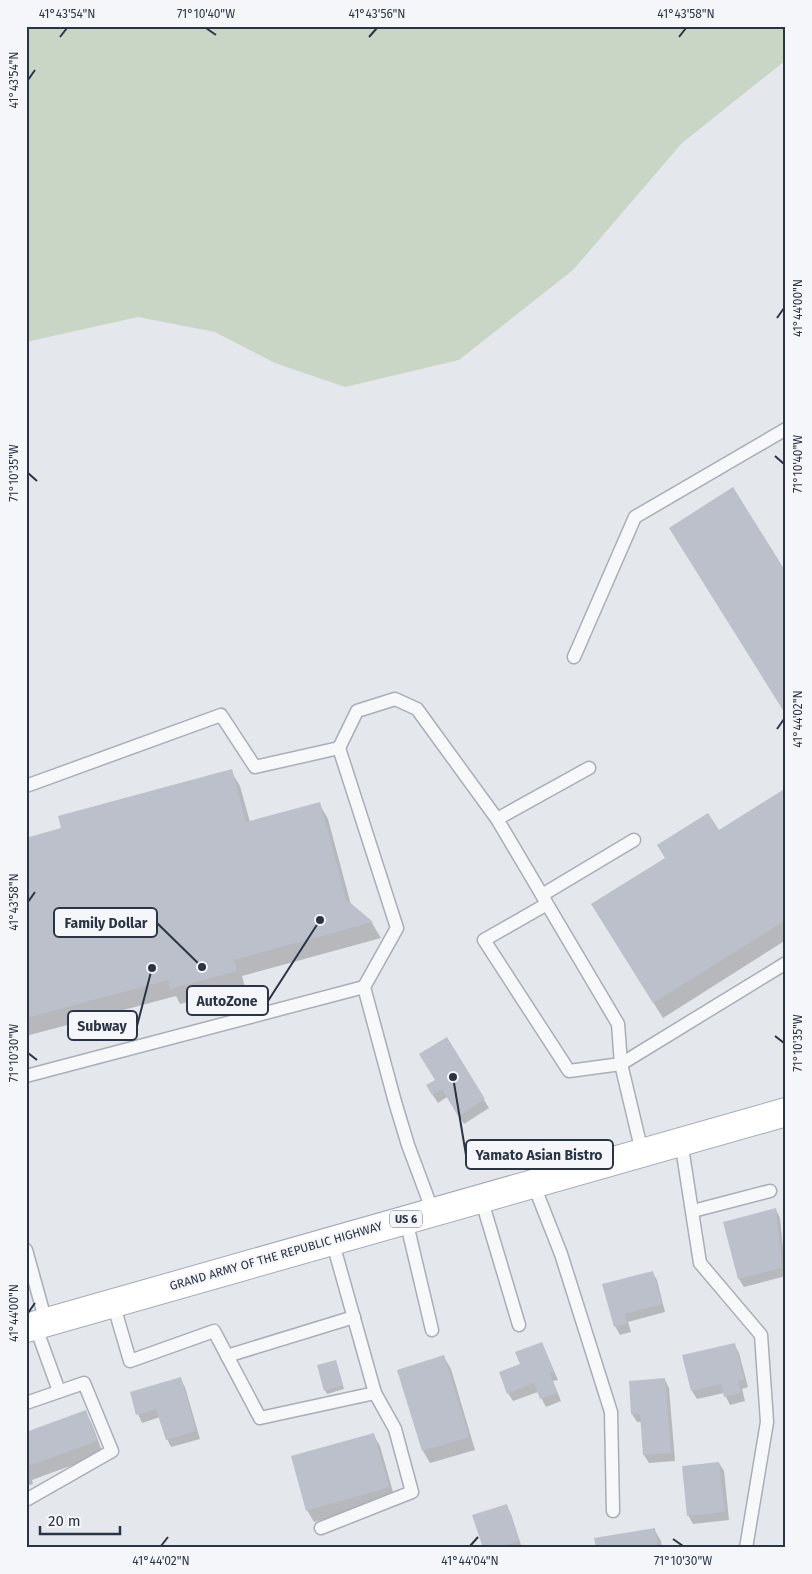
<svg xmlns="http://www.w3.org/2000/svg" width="812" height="1574" font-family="'Fira Sans',sans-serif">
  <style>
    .green { fill: #c9d6c5 }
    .shadow { fill: #0003 }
    .building { fill: #bbc0ca }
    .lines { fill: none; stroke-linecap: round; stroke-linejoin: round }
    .service-casing { stroke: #a9aeb7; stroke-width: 15 }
    .primary-casing { stroke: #a3abb8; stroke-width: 30 }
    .service { stroke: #f7f8fa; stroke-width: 12 }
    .primary { stroke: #fff; stroke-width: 28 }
    .ticks { fill: none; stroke: #2b3445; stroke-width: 2 }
    .labels { text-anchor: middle; stroke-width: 4.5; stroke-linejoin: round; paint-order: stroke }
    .shield { fill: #f4f6f9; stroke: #676e7b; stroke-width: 1 }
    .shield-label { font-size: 11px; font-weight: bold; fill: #2b3445 }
    .street-label { font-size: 12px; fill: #2b3445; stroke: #f4f6f9 }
    .leader { fill: none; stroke: #2b3445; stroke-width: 2 }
    .callout-dot { fill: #2b3445; stroke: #f4f6f9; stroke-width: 2 }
    .callout { fill: #f4f6f9; stroke: #2b3445; stroke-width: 2 }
    .callout-label { font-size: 14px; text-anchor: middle; font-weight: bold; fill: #2b3445 }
    .neatline { fill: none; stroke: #2b3445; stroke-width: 2 }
    .ticks-label { font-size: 12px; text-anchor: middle; fill: #2b3445 }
  </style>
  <rect width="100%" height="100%" fill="#e4e7ec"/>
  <path class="green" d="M26 26H786V60L682 143 573 270 459 360 345 387 275 363 215 332 138 317 26 342Z"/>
  <g class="shadow">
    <path d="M231 771 240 786 250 822 319 803 328 819 351 905 372 923 381 938 242 976 245 987 180 1004 176 996 26 1036V839L63 829Z"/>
    <path d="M786 789V940L663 1018 602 920 718 832Z"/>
    <path d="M446 1039 489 1108 464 1124 447 1097 438 1103 432 1094Z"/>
    <path d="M776 1210 780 1218 786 1276 744 1287 739 1279 725 1223Z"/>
    <path d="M652 1272 657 1280 665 1312 628 1322 631 1332 620 1335 615 1326Z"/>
    <path d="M542 1343 558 1380 553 1381 561 1401 546 1407 538 1392 513 1401 508 1393Z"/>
    <path d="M734 1344 739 1353 748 1387 742 1389 745 1401 730 1405 724 1393 697 1399 692 1391 684 1356Z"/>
    <path d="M444 1357 451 1369 475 1450 430 1463 423 1451Z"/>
    <path d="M336 1361 344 1389 327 1394 325 1390Z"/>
    <path d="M180 1379 185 1387 200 1439 171 1447 167 1439 160 1417 142 1423 138 1414Z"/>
    <path d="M665 1380 669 1388 675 1461 649 1463 644 1455 642 1422H637L632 1414Z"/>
    <path d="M85 1412 92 1424 103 1454 32 1480 33 1484 26 1486V1433Z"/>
    <path d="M373 1434 380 1446 395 1499 314 1522 307 1510Z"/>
    <path d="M719 1463 724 1471 729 1520 693 1524 688 1515Z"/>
    <path d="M506 1505 511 1514 522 1548H485Z"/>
    <path d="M654 1529 661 1541 662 1548H597Z"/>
  </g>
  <g class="building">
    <path d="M733 487 786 572V715L669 528Z"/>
    <path d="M232 769 246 822 320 802 346 899 373 922 234 960 237 971 170 989 168 980 26 1018V838L61 828 58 816Z"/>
    <path d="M786 788V920L653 1003 591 904 665 858 657 845 708 813 719 830Z"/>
    <path d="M447 1037 485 1099 458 1116 442 1089 432 1095 426 1085 435 1080 419 1054Z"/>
    <path d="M776 1208 782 1268 738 1279 723 1222Z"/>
    <path d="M653 1271 662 1304 625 1314 627 1323 614 1327 602 1284Z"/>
    <path d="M542 1342 554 1372 550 1373 557 1393 540 1399 534 1383 507 1394 499 1372 520 1364 515 1352Z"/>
    <path d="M735 1343 744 1379 738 1381 741 1393 724 1397 721 1384 691 1391 682 1355Z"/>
    <path d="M444 1355 469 1437 422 1451 397 1370Z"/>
    <path d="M336 1360 343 1385 324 1391 317 1365Z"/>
    <path d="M181 1377 196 1431 166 1440 156 1409 136 1415 130 1392Z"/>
    <path d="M665 1378 671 1453 643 1455 640 1414H631L629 1381Z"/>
    <path d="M86 1410 97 1441 26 1467V1432Z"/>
    <path d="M374 1433 389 1487 306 1511 291 1456Z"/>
    <path d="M719 1462 725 1512 687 1516 682 1466Z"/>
    <path d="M507 1504 519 1541 498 1548H483L472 1515Z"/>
    <path d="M655 1528 658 1548H596L594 1538Z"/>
  </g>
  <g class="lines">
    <defs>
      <g id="service">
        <path d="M574 657 635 517 786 429"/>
        <path d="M339 748 357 711 395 699 417 709 497 819"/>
        <path d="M26 786 221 715 255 767 339 748 397 928 364 987 395 1102 408 1145 433 1212"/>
        <path d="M542 895 634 840"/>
        <path d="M547 904 484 940 569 1071 621 1064 618 1024 547 904 542 895 497 819 589 768"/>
        <path d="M26 1076 364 987"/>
        <path d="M681 1141 700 1263 761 1335 767 1422 746 1548"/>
        <path d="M642 1152 621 1064 786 963"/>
        <path d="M533 1183 561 1254 611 1412 613 1511"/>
        <path d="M481 1198 519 1325"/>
        <path d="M693 1211 770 1191"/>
        <path d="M406 1220 432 1330"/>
        <path d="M26 1250 46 1322"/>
        <path d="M113 1303 130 1361 214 1331 260 1418 375 1393 332 1240"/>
        <path d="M35 1325 59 1391"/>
        <path d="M227 1356 354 1317"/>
        <path d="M26 1403 84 1383 112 1451 26 1500"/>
        <path d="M321 1528 412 1492 395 1429 375 1393"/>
      </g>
      <path id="primary" d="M26 1328 786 1112"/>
    </defs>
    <use href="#service" class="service-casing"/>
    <use href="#primary" class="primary-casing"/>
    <use href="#service" class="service"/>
    <use href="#primary" class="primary"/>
  </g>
  <path class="ticks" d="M206 28 216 35M60 37 67 28M369 37 377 28M679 37 686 28M28 80 35 70M777 318 784 308M775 456 784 464M28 473 37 481M777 729 784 719M28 902 35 892M775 1036 784 1043M28 1053 37 1060M28 1313 35 1303M673 1539 683 1546M161 1546 168 1537M470 1546 478 1537"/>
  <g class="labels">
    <rect class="shield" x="390" y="1210.5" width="32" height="17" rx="4"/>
    <g class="shield-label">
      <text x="406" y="1223">US 6</text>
    </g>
    <g class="street-label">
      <text transform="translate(276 1256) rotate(-16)" y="4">GRAND ARMY OF THE REPUBLIC HIGHWAY</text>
    </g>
  </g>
  <path class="leader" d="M202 967L157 923M320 920L268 1001M152 968L137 1026M453 1077L466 1155"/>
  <g class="callout-dot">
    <circle cx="202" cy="967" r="5"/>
    <circle cx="320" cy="920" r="5"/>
    <circle cx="152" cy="968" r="5"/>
    <circle cx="453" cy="1077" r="5"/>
  </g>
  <g class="callout">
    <rect x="54" y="908" width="103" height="29" rx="5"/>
    <rect x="187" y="986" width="81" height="29" rx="5"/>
    <rect x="68" y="1011" width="69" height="29" rx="5"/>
    <rect x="466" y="1140" width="147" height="29" rx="5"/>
  </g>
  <g class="callout-label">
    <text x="106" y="928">Family Dollar</text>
    <text x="227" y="1006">AutoZone</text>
    <text x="102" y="1031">Subway</text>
    <text x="539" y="1160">Yamato Asian Bistro</text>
  </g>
  <rect width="812" height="1574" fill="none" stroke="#f4f6f9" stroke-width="55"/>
  <path d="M40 1526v8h80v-8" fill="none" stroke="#2b3445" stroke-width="2.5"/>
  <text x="48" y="1526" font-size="15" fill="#2b3445" stroke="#f4f6f9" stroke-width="4" paint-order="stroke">20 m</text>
  <rect x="28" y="28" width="756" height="1518" class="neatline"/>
  <g class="ticks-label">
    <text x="67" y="18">41°43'54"N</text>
    <text x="206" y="18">71°10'40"W</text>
    <text x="377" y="18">41°43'56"N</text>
    <text x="686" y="18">41°43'58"N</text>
    <text transform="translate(14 80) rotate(-90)" y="4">41°43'54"N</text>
    <text transform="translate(798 308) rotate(-90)" y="4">41°44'00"N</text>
    <text transform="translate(798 464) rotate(-90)" y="4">71°10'40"W</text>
    <text transform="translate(14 473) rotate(-90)" y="4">71°10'35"W</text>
    <text transform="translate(798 719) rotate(-90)" y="4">41°44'02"N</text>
    <text transform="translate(14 902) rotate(-90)" y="4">41°43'58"N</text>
    <text transform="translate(798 1043) rotate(-90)" y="4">71°10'35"W</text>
    <text transform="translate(14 1053) rotate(-90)" y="4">71°10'30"W</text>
    <text transform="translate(14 1313) rotate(-90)" y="4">41°44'00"N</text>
    <text x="161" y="1565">41°44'02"N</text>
    <text x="470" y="1565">41°44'04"N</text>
    <text x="683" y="1565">71°10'30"W</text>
  </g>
</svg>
